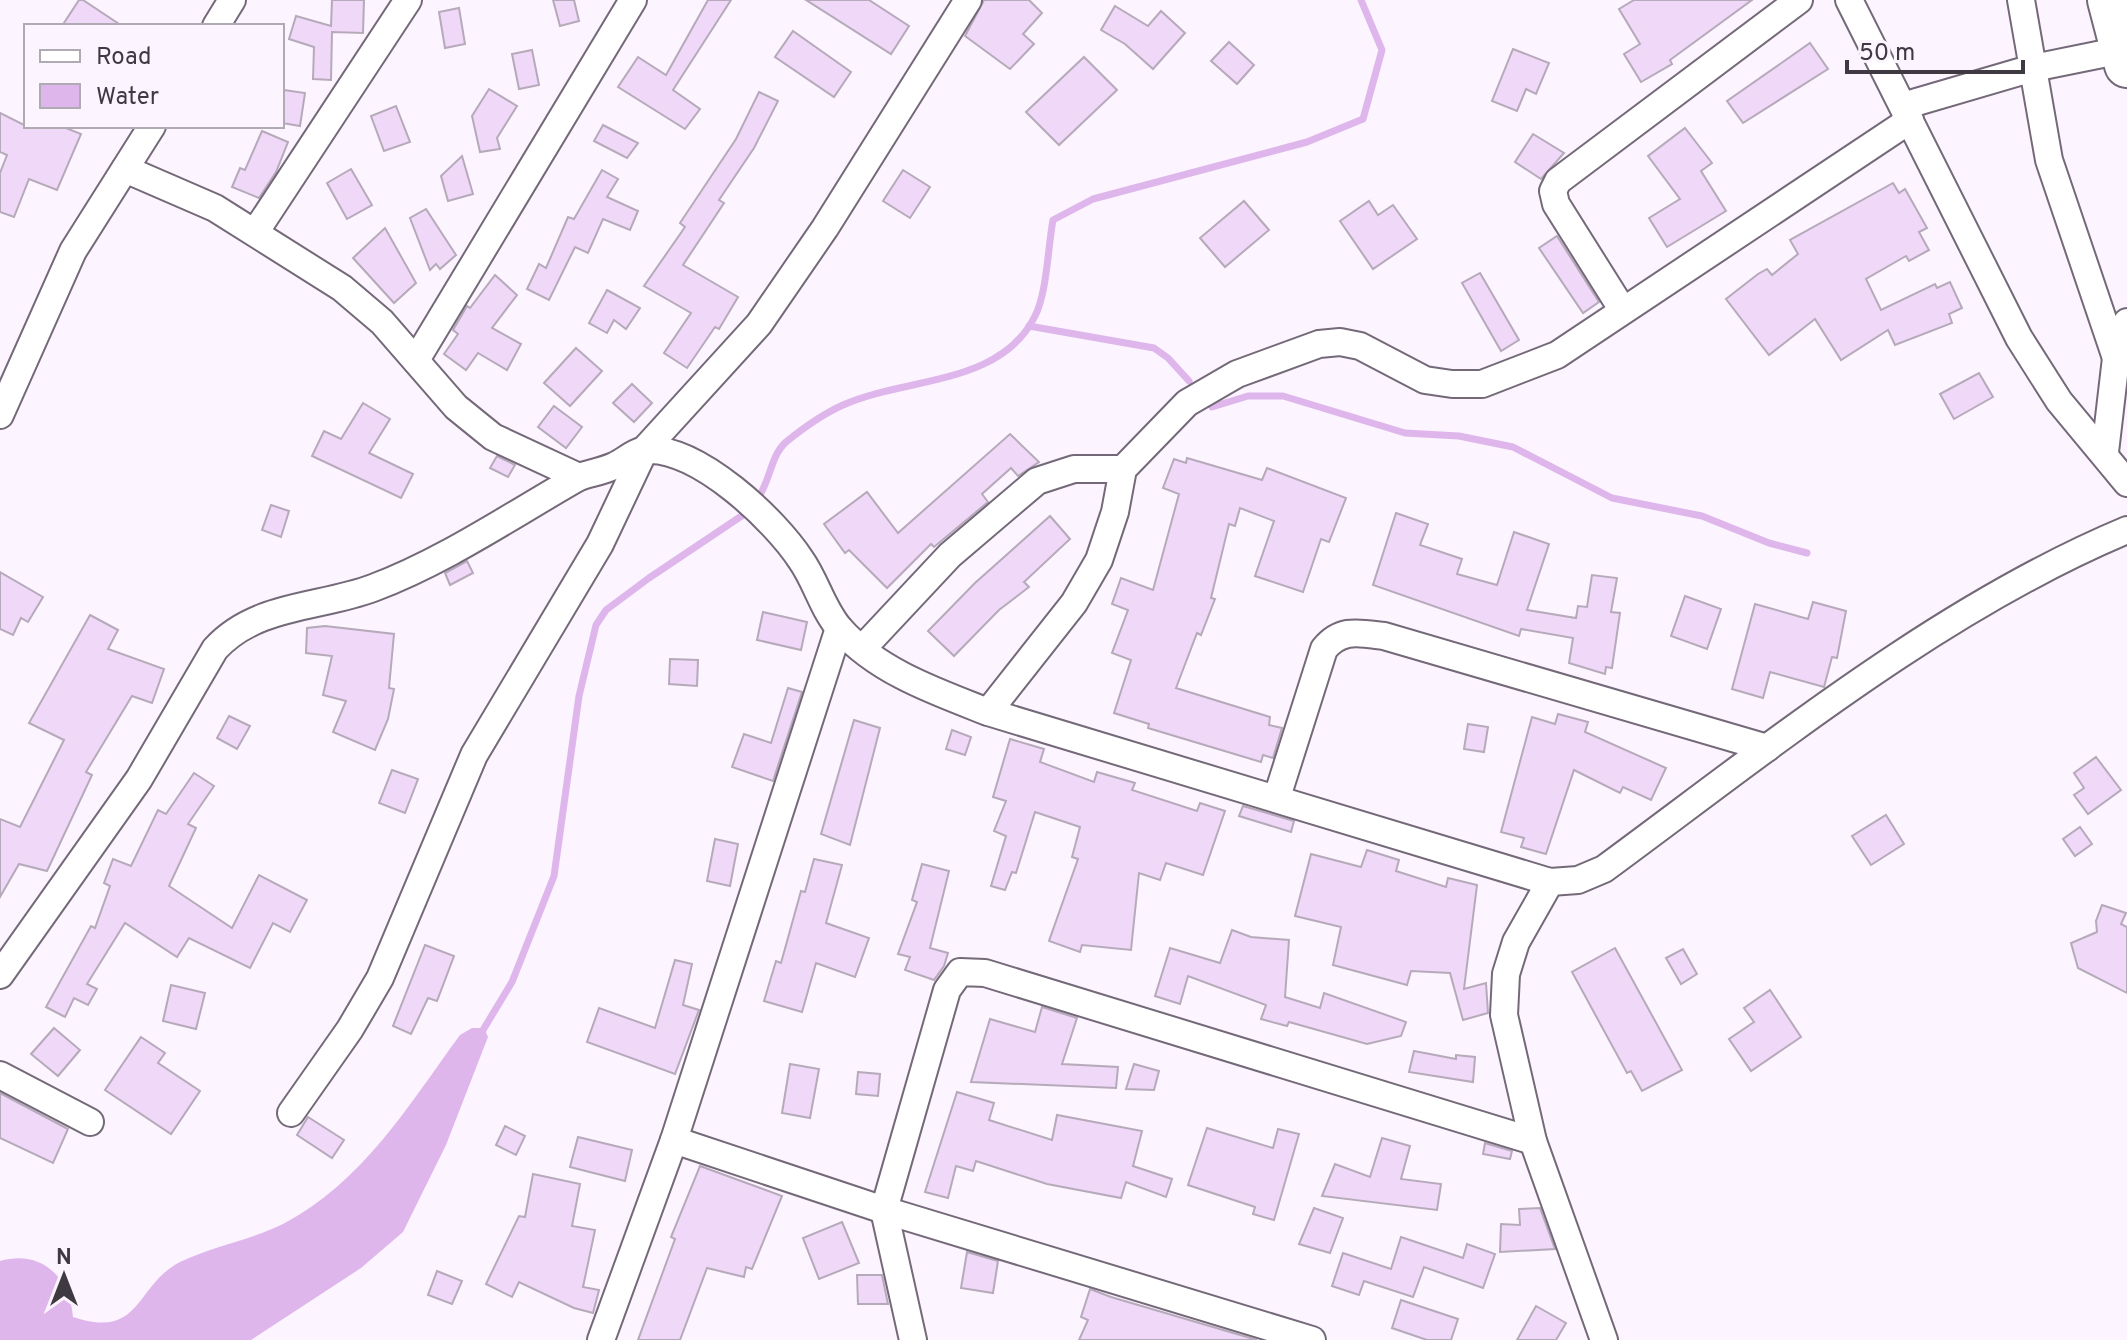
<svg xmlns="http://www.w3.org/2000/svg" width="2127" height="1340" font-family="Overpass,sans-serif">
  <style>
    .water { fill: #deb6eb }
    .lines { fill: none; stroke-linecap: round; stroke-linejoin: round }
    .stream { stroke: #deb6eb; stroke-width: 7 }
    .building { fill: #f0d8f8; stroke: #b6aaba; stroke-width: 2 }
    .street-casing { stroke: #746978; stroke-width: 30 }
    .highway-casing { stroke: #746978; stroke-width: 48 }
    .street { stroke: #fff; stroke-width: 26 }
    .highway { stroke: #fff; stroke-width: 44 }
  </style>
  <rect width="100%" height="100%" fill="#fcf4ff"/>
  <path class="water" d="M472 1028H484L488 1037 446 1145 403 1232 361 1268 251 1340H0V1261C42 1249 70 1278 73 1317 142 1340 134 1286 180 1262 213 1246 251 1240 283 1224 363 1182 408 1106 460 1035Z"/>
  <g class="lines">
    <g class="stream">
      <path d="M1029 326 1154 348 1168 358 1189 381"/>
      <path d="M1212 407 1248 396H1283L1405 433 1459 436 1513 447 1612 498 1702 516 1769 543 1807 553"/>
      <path d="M756 501C770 484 770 456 786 442 802 429 823 414 843 405 905 377 1001 386 1035 316 1047 293 1048 246 1053 220L1093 199 1307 142 1363 119 1382 50 1361 0"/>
      <path d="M480 1035 512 982 554 876 579 696 596 625 606 610 649 578 749 511"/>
    </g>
  </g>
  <g class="building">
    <path d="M79 0H83L122 26H62Z"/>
    <path d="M332 0H364L363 33 332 32 331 80 313 79 314 47 289 39 296 16 331 26Z"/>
    <path d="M553 0H574L579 21 560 26Z"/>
    <path d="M708 0H731L673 90 700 109 685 129 618 87 638 57 666 75Z"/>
    <path d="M806 0H869L909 26 891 54Z"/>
    <path d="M984 0H1029L1042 13 1023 34 1034 44 1010 69 965 36Z"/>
    <path d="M1634 0H1752L1670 60 1672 64 1641 82 1624 54 1640 44 1619 9Z"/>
    <path d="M1115 6 1148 26 1161 11 1185 33 1153 69 1125 44 1101 30Z"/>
    <path d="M459 8 465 44 445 48 439 12Z"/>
    <path d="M793 31 851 72 834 97 775 57Z"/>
    <path d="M1229 42 1254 65 1237 84 1211 61Z"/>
    <path d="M1810 43 1828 69 1743 123 1727 101Z"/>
    <path d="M1513 49 1549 63 1536 94 1526 89 1517 111 1492 101Z"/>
    <path d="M532 50 539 85 519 89 512 54Z"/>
    <path d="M1084 57 1117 90 1059 145 1026 112Z"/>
    <path d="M489 89 517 106 497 138 500 149 480 152 472 116Z"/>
    <path d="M284 90 305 93 300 126 282 123Z"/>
    <path d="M759 92 778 101 754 148 719 200 724 203 683 265 738 297 719 329 715 327 687 368 664 353 691 313 644 286 685 227 680 223 736 139Z"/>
    <path d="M396 106 410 142 384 151 371 116Z"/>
    <path d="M0 113 26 126H61L81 134 57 190 29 179 14 217 0 212V173L7 155 0 152Z"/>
    <path d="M603 125 638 143 627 158 594 141Z"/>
    <path d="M1685 128 1712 163 1701 171 1726 211 1667 247 1649 218 1680 199 1648 156Z"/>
    <path d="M262 131 288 142 276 172 259 198 232 187 240 168 245 170Z"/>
    <path d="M1533 134 1564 153 1541 179 1515 162Z"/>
    <path d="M462 156 473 194 448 201 441 176Z"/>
    <path d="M351 169 372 205 347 219 327 183Z"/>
    <path d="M602 170 618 179 607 197 638 211 630 230 603 219 588 253 575 247 549 300 527 289 539 264 546 268 568 217 574 219Z"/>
    <path d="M903 170 930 187 910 218 883 201Z"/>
    <path d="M1893 183 1899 193 1905 189 1927 228 1919 232 1929 250 1909 261 1906 256 1866 279 1881 310 1935 284 1937 288 1950 282 1962 308 1949 314 1952 323 1895 345 1888 330 1841 360 1815 319 1769 355 1726 299 1758 274 1767 269 1772 275 1798 254 1790 240Z"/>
    <path d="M1244 201 1269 230 1225 267 1200 238Z"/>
    <path d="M1369 201 1378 215 1393 205 1417 239 1373 269 1340 221Z"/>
    <path d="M426 209 456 255 440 269 436 264 430 270 410 218Z"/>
    <path d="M385 228 416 283 394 303 353 258Z"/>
    <path d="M1557 236 1599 302 1583 313 1539 248Z"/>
    <path d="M1480 273 1519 340 1501 351 1462 283Z"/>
    <path d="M495 275 517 295 492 328 521 344 507 370 478 353 466 370 444 354 458 334 453 330 467 306 470 308Z"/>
    <path d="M607 290 640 308 626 329 614 320 607 333 589 323Z"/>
    <path d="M576 348 602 371 570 406 544 383Z"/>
    <path d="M1979 373 1993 397 1954 419 1940 394Z"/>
    <path d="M632 384 652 403 634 422 613 403Z"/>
    <path d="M363 403 390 419 369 453 413 474 401 498 312 456 324 431 341 439Z"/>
    <path d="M554 406 582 427 566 448 538 427Z"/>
    <path d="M1010 434 1039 462 1018 476 1011 468 982 494 988 502 934 547 931 544 887 588 849 550 845 553 824 524 867 492 898 533Z"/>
    <path d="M497 456 515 465 508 477 490 468Z"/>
    <path d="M1187 458 1262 480 1267 468 1346 498 1329 542 1321 539 1303 592 1255 576 1274 521 1240 508 1235 526 1229 524 1211 598 1215 599 1201 635 1197 633 1176 688 1270 717 1269 725 1282 728 1273 758 1263 755 1261 762 1148 728 1149 724 1114 713 1131 660 1112 653 1128 610 1112 604 1121 578 1153 590 1179 494 1163 488 1174 459 1186 463Z"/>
    <path d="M271 505 289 511 281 537 262 530Z"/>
    <path d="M1396 513 1428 524 1420 545 1462 559 1457 574 1497 585 1514 532 1549 544 1527 610 1576 618 1578 606 1587 607 1592 575 1617 578 1611 612 1620 613 1612 668 1606 667 1605 674 1569 663 1573 638 1521 629 1519 636 1373 585Z"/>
    <path d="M1050 516 1070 539 1024 582 1029 587 999 610 954 656 928 631 975 583Z"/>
    <path d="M467 561 473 573 450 585 445 573Z"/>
    <path d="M0 572 43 597 28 622 21 618 13 635 0 629Z"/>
    <path d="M1685 596 1721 609 1707 649 1671 636Z"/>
    <path d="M1813 602 1846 611 1837 658 1832 657 1824 687 1770 672 1763 698 1732 689 1755 604 1808 619Z"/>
    <path d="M763 612 807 622 801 650 757 640Z"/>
    <path d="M90 615 118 630 108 649 164 669 152 703 132 696 86 772 92 775 47 871 19 864 0 897V819L20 827 64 740 29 723Z"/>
    <path d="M325 626 394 634 389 688 394 689 388 719 375 750 333 732 346 701 323 695 332 656 306 653 307 628Z"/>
    <path d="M670 659 698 660 697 686 669 684Z"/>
    <path d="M788 688 802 692 773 781 732 767 744 734 771 743Z"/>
    <path d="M1558 714 1588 722 1585 732 1666 768 1651 800 1623 787 1620 793 1574 770 1546 854 1521 847 1524 838 1501 832 1532 717 1555 724Z"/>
    <path d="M229 716 250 726 237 749 217 738Z"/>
    <path d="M854 720 880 728 850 845 821 834Z"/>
    <path d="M1468 724 1488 727 1484 752 1464 749Z"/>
    <path d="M952 730 971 737 965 755 946 749Z"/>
    <path d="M1010 739 1044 749 1040 762 1094 782 1097 772 1135 783 1132 790 1197 811 1200 803 1225 811 1203 875 1166 863 1160 880 1139 873 1131 950 1082 945 1080 952 1049 941 1078 859 1072 857 1080 827 1035 812 1016 873 1012 872 1005 890 991 886 1006 836 994 831 1006 801 993 797Z"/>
    <path d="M2096 757 2121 790 2088 814 2074 795 2084 788 2074 773Z"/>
    <path d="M392 770 418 779 405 813 379 803Z"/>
    <path d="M194 773 214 786 188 824 196 828 169 886 232 928 259 875 307 900 290 932 273 923 250 968 189 938 177 957 125 923 87 984 97 989 88 1005 74 998 65 1017 46 1007 91 926 95 928 110 886 104 883 113 859 131 866 158 810 166 814Z"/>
    <path d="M1243 806 1294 821 1291 832 1239 816Z"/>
    <path d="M1886 815 1904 844 1871 865 1852 836Z"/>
    <path d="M2080 827 2092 844 2075 856 2063 839Z"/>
    <path d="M715 839 738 844 730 886 707 881Z"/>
    <path d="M1367 850 1399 860 1396 871 1446 887 1448 878 1477 885 1464 989 1486 983 1488 1013 1463 1020 1450 973 1411 971 1407 985 1333 965 1341 927 1295 916 1311 854 1361 867Z"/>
    <path d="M814 859 842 865 826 923 869 938 855 977 816 963 802 1012 764 1001 776 961 781 963 801 891 805 892Z"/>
    <path d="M922 864 949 871 930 948 948 953 944 966 934 980 905 970 910 957 898 954 917 902 912 900Z"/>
    <path d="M2102 905 2126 913 2121 924 2127 927V993L2078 968 2071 943 2097 932 2096 921Z"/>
    <path d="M1232 930 1251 937 1289 940 1285 997 1320 1008 1324 993 1406 1022 1401 1036 1367 1044 1289 1022 1287 1026 1261 1019 1266 1005 1188 976 1180 1004 1155 996 1170 948 1220 963Z"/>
    <path d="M425 945 454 956 437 1001 428 998 411 1034 393 1026Z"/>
    <path d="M1615 948 1682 1070 1642 1091 1631 1071 1627 1073 1572 972Z"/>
    <path d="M1683 949 1697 974 1681 984 1666 958Z"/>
    <path d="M675 960 692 964 683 1005 699 1010 675 1074 587 1042 599 1008 655 1028Z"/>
    <path d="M171 985 205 993 196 1029 163 1021Z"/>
    <path d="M1770 990 1801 1037 1751 1071 1729 1039 1754 1022 1744 1008Z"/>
    <path d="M1042 1007 1077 1018 1062 1064 1118 1067 1116 1088 971 1082 990 1019 1035 1032Z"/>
    <path d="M54 1028 80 1050 58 1076 31 1054Z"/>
    <path d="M141 1037 165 1053 158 1063 200 1091 171 1134 105 1090Z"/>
    <path d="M1414 1051 1456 1059V1055L1475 1057 1473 1082 1409 1072Z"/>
    <path d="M790 1064 819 1069 810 1118 782 1113Z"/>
    <path d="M1134 1064 1159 1071 1154 1090 1126 1089Z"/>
    <path d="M858 1072 880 1074 878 1096 856 1094Z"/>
    <path d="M957 1092 994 1103 989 1120 1052 1140 1057 1115 1142 1131 1133 1166 1172 1179 1166 1197 1126 1182 1121 1198 1047 1184 976 1161 973 1171 956 1166 948 1198 925 1192Z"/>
    <path d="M0 1093 68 1129 53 1163 0 1138Z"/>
    <path d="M308 1117 344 1140 332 1158 297 1135Z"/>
    <path d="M505 1126 525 1136 516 1155 496 1145Z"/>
    <path d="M1207 1128 1273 1148 1278 1129 1299 1134 1274 1220 1253 1214 1255 1207 1188 1185Z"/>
    <path d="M578 1137 632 1150 625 1181 570 1167Z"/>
    <path d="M1382 1138 1410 1146 1401 1179 1441 1184 1437 1210 1322 1196 1335 1164 1370 1177Z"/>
    <path d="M1485 1143 1512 1151 1510 1159 1483 1154Z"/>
    <path d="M700 1166 782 1196 752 1269 746 1267 744 1277 707 1268 680 1340H638L675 1239 671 1237Z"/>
    <path d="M533 1174 580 1184 572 1226 595 1230 583 1287 599 1290 593 1313 574 1308 519 1282 512 1297 486 1284 519 1216 525 1217Z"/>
    <path d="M1314 1208 1343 1218 1330 1253 1299 1244Z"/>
    <path d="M1540 1208 1555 1249 1500 1252 1501 1224 1520 1225 1519 1209Z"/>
    <path d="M842 1222 859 1263 819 1279 803 1238Z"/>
    <path d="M1401 1237 1463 1258 1467 1244 1495 1254 1483 1288 1424 1267 1413 1297 1364 1281 1359 1295 1332 1286 1343 1253 1391 1269Z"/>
    <path d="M967 1252 998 1261 993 1293 961 1288Z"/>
    <path d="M437 1271 462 1281 452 1304 428 1295Z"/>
    <path d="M857 1275H882L888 1304H858Z"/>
    <path d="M1090 1289 1111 1297 1257 1340H1079L1088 1320 1081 1317Z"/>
    <path d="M1401 1300 1458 1319 1451 1340H1427L1392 1328Z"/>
    <path d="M1536 1306 1566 1323 1556 1340H1517Z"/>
  </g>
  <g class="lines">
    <defs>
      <g id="street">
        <path d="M1849 0 2019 338 2059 401 2127 483"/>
        <path d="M2021 0 2049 160 2116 358"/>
        <path d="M216 26 232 0"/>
        <path d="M1903 106 2033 68 2122 50"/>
        <path d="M125 169 215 208 342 288 382 322 456 407 493 437 579 477"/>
        <path d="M256 231 408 0"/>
        <path d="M1622 309 1556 204 1553 191 1558 181 1799 0"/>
        <path d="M416 360 633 0"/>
        <path d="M0 415 73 251 152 126"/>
        <path d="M2105 452 2116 358 2127 322"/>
        <path d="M862 649 950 555 1037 481 1074 469H1123"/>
        <path d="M988 712 1074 603 1099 560 1115 512 1123 469 1187 403 1237 374 1319 344 1340 342 1360 346 1425 380 1452 384H1482L1557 355 1910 120"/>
        <path d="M1277 797 1324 649C1341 628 1359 633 1384 636L1767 748"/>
        <path d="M1550 882 1516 942 1506 974 1504 1015 1533 1141 1604 1340"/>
        <path d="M0 975 139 779 215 649C256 604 320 608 373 588 445 561 512 515 579 477 591 473 603 471 614 466 624 462 636 450 647 450 698 447 775 520 801 560 816 581 823 610 840 629 878 672 937 692 988 712L1550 882 1578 880 1604 869C1766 750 1940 608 2127 530"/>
        <path d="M0 1075 90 1122"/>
        <path d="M291 1113 350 1029 380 978 474 755 600 544 645 449 759 324 825 228 968 0"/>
        <path d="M674 1140 884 1210 1312 1340"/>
        <path d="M601 1340 674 1140 839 628"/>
        <path d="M913 1340 884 1210 947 990 960 972 985 973 1533 1141"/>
      </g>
      <path id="highway" d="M2110 0 2127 65"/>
    </defs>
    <use href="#street" class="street-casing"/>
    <use href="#highway" class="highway-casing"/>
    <use href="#street" class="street"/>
    <use href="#highway" class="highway"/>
  </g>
  <rect x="24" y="24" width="260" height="104" fill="#fcf4ff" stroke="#b0aab3" stroke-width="2"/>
  <rect x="40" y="50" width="40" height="12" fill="#ffffff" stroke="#b0aab3" stroke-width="2"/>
  <text x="96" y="64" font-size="24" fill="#3f3a41">Road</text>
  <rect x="40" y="84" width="40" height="24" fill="#deb6eb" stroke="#b0aab3" stroke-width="2"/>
  <text x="96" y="104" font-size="24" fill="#3f3a41">Water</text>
  <g transform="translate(64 1276)" stroke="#fcf4ff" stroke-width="6" paint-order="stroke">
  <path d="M0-6L14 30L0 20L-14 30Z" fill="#3f3a41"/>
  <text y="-12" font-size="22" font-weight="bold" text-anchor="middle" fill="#3f3a41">N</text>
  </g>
  <path d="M1847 60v12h176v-12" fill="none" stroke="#3f3a41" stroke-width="4"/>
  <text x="1859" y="60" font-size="24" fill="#3f3a41" stroke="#fcf4ff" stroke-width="6" paint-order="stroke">50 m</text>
</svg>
